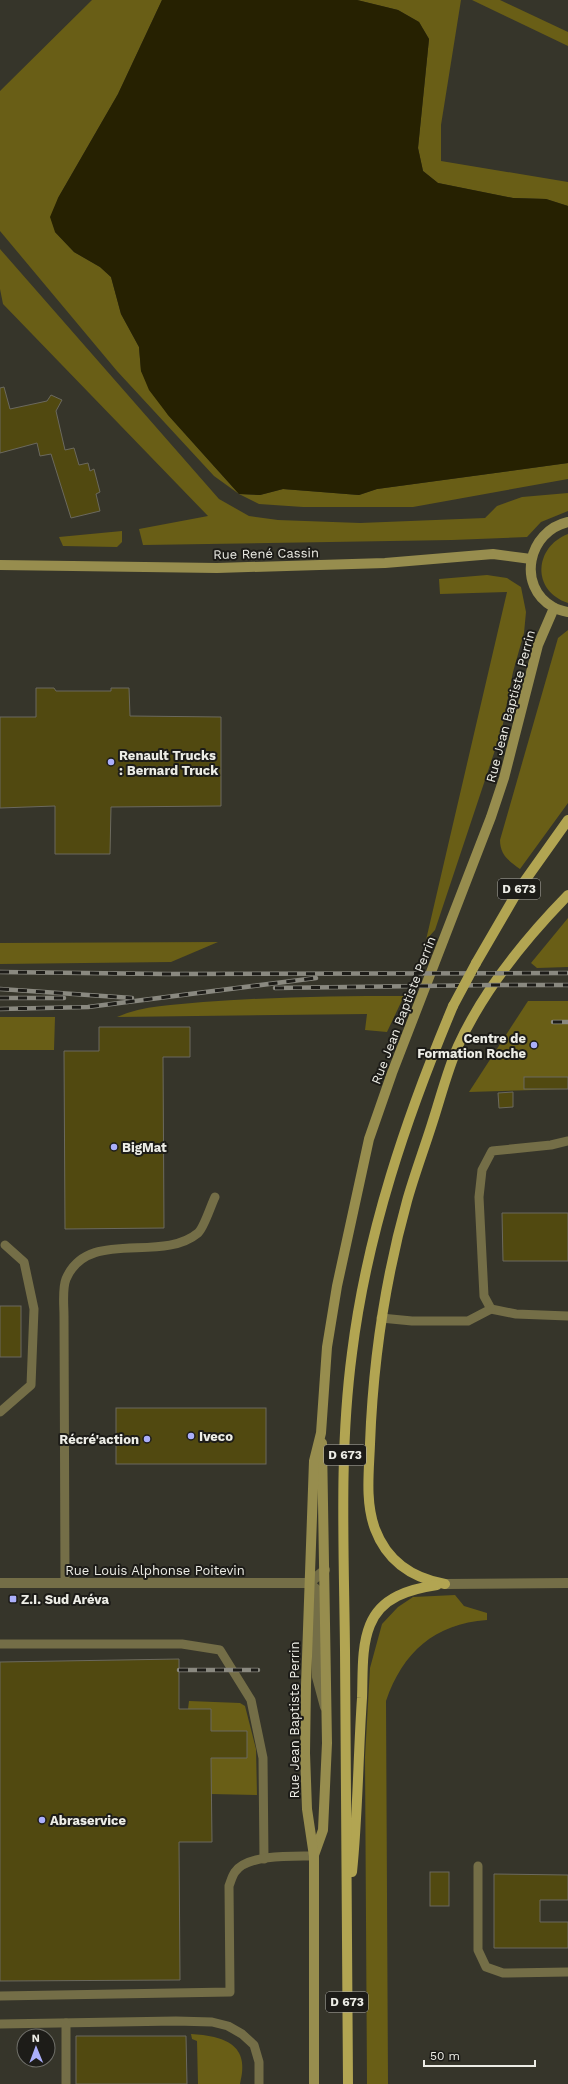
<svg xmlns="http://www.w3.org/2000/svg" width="568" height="2084" font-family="'Work Sans',sans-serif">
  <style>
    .green { fill: #695e16 }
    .water { fill: #262101 }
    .building { fill: #514910; stroke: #6b695e }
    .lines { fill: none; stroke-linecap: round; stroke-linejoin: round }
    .service { stroke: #746e47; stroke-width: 9 }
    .minor { stroke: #746e47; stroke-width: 10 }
    .tertiary { stroke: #746e47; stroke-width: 10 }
    .secondary { stroke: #978d4e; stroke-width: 10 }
    .primary { stroke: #b2a552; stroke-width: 10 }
    .rail-casing { stroke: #8a8980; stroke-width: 4.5 }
    .rail { stroke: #1d1c18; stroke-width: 3; stroke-dasharray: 9; stroke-linecap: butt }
    .primary-bridge { stroke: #b2a552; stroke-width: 10 }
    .poi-dot { fill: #abaffb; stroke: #1d1c18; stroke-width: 1.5 }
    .labels { text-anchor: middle; stroke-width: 4; stroke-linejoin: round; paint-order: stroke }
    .shield { fill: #1d1c18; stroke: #afaea8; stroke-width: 1 }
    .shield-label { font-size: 12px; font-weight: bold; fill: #edede6 }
    .street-label { font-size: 13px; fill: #edede6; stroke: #1d1c18 }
    .poi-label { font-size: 13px; font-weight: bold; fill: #edede6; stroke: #1d1c18; text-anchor: start }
  </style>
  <rect width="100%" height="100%" fill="#36352a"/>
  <g class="green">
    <path d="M92 0H162L118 94 58 198 55 232 74 252 100 267 111 277 121 314 139 347 141 371 168 415 239 494 260 495 283 489 359 495 377 489 568 463V479L413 507H303L259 504 239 494 214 476 117 371 0 231V91Z"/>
    <path d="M357 0H461L441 125V161L568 182V206L546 199 513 198 438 183 423 171 418 148 429 39 419 22 398 10Z"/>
    <path d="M472 0H500L568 32V46Z"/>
    <path d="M0 249 219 499 249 516 278 520 360 523 485 518 497 506 522 497 568 493V511L541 522 527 537 452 540 143 545 139 529 208 516 3 304 0 289Z"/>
    <path d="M122 531V542L117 547 63 546 59 537Z"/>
    <path d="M568 534V603C531 591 534 547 568 534Z"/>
    <path d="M487 575 507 578 521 587 526 612 524 633 513 672 502 729 435 930 426 940 507 592 440 594 439 579Z"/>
    <path d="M568 630V803L520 869C509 861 500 855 500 840L558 638Z"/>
    <path d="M568 918V967L537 968 531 963Z"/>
    <path d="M218 942 171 962 0 964V943Z"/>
    <path d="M404 996 387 1032 365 1030 367 1014 117 1017C144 1005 174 1005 203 1002 270 997 337 996 404 996Z"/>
    <path d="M528 1001H568V1089L469 1092Z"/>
    <path d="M0 1017H55L54 1050H0Z"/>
    <path d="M455 1595 464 1606 487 1613V1620C434 1624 403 1652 386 1701L388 2084H367L365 1757 370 1668 382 1624 398 1607 413 1597Z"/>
    <path d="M189 1701 240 1703 245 1706 256 1749 257 1795 211 1794V1709H188Z"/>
    <path d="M191 2034C224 2036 251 2044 240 2084H198L197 2041 192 2039Z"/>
  </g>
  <path class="water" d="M162 0H357L398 10 419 22 429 39 418 148 423 171 438 183 513 198 546 199 568 206V463L377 489 359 495 283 489 260 495 239 494 168 415 149 390 141 371 139 347 121 314 111 277 100 267 74 252 55 232 50 217 58 198 118 94Z"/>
  <g class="building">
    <path d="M4 387 10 409 47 401 51 395 62 400 56 411 65 450 74 448 79 465 88 463 90 471 94 469 100 492 96 494 100 511 71 518 51 454 40 456 37 443 0 453V388Z"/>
    <path d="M36 688H54L56 691H111V688H129L130 716 221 717V806L111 807 110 854H55V806L0 808V717H36Z"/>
    <path d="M99 1027H190V1057H163L164 1228 65 1229 64 1051H99Z"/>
    <rect x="524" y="1077" width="44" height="12"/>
    <path d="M513 1092V1107L499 1108 498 1093Z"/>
    <path d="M502 1213H568V1261H503Z"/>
    <rect x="0" y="1306" width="21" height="51"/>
    <rect x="116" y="1408" width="150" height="56"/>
    <path d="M179 1659V1709H211V1731H247V1758H211L212 1842H179L180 1980 0 1981V1662Z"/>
    <rect x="430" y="1872" width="19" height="34"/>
    <path d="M494 1874 568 1875V1900H540V1922H568V1948H494Z"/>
    <path d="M76 2036H186L187 2084H76Z"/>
  </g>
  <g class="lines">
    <g class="service">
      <path d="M568 1141 551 1145 492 1151 482 1170 479 1197 484 1296 491 1309 516 1314 568 1316"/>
      <path d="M381 1318 412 1321H468L491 1309"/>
      <path d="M0 1412 31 1385 34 1309 24 1262 5 1245"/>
      <path d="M65 1583 64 1316C64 1305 62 1289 66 1279 88 1227 161 1264 198 1233 204 1228 211 1205 215 1197"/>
      <path d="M0 1644H182L220 1650 251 1700 263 1758 264 1859"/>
      <path d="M478 1866V1950L486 1967 503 1973 568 1972"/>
      <path d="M0 1996 230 1992 229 1886C231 1881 232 1876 235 1872 247 1854 294 1856 314 1856"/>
      <path d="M0 2024 176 2021 212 2022 228 2026 242 2034 254 2045 259 2062V2084"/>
      <path d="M66 2084V2023"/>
    </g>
    <path class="minor" d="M445 1584 568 1583"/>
    <g class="tertiary">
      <path d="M0 1583H309"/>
      <path d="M309 1583 316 1589 317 1677 325 1707"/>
      <path d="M309 1583 325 1570"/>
    </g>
    <g class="secondary">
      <path d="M568 522C528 531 516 586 553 607 558 610 563 611 568 612"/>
      <path d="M0 565 217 568 385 563 493 554 531 559"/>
      <path d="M314 1855 323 1830 327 1743 322 1443"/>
      <path d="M314 2084V1856L307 1809 305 1753 306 1685 314 1461 321 1433 327 1347 337 1286 369 1139 392 1073 491 817 504 778 538 645 554 608"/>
    </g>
    <g class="primary">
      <path d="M476 963 519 889 568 820"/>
      <path d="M445 1584C412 1578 387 1561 375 1529 365 1502 369 1471 370 1444 373 1362 385 1280 407 1201 414 1176 423 1152 431 1127 440 1100 447 1071 458 1046 484 989 525 939 568 895"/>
      <path d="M352 1872C358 1814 358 1756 362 1698 363 1675 361 1647 370 1625 381 1597 410 1589 437 1585"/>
      <path d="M348 2084C347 1939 346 1795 345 1650 344 1551 339 1451 352 1353 367 1233 406 1118 453 1006"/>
    </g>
    <defs>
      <g id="rail">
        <path d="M0 972 167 974 568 973"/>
        <path d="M275 988 494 985H568"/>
        <path d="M0 989 132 998"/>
        <path d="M0 998H64"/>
        <path d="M0 1009 88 1007 316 978"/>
        <path d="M553 1022H568"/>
        <path d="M179 1670H258"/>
      </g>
    </defs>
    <use href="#rail" class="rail-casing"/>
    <use href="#rail" class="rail"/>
    <path class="primary-bridge" d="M453 1006 476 963"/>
  </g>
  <g class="poi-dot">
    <circle cx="111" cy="762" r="4"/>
    <circle cx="534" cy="1045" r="4"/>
    <circle cx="114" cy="1147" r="4"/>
    <circle cx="191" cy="1436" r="4"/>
    <circle cx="147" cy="1439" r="4"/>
    <rect x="9" y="1595" width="8" height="8" rx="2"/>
    <circle cx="42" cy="1820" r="4"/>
  </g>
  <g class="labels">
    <g class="shield">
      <rect x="498" y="879" width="42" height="20" rx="3"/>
      <rect x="324" y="1445" width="42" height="20" rx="3"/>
      <rect x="326" y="1992" width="42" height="20" rx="3"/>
    </g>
    <g class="shield-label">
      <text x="519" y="893">D 673</text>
      <text x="345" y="1459">D 673</text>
      <text x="347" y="2006">D 673</text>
    </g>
    <g class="street-label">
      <text transform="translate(266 553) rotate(-1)" y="5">Rue René Cassin</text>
      <text transform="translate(510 706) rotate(-75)" y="5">Rue Jean Baptiste Perrin</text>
      <text transform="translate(403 1010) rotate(-69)" y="5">Rue Jean Baptiste Perrin</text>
      <text x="155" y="1575">Rue Louis Alphonse Poitevin</text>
      <text transform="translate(294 1720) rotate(-90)" y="5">Rue Jean Baptiste Perrin</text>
    </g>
    <g class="poi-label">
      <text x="119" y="760">Renault Trucks<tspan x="119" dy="15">: Bernard Truck</tspan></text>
      <text x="526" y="1043" text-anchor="end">Centre de<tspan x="526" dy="15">Formation Roche</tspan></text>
      <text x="122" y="1152">BigMat</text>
      <text x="199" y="1441">Iveco</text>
      <text x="139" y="1444" text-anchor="end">Récré'action</text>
      <text x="21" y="1604">Z.I. Sud Aréva</text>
      <text x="50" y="1825">Abraservice</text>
    </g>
  </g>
  <g transform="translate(36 2048) rotate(359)"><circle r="19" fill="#1d1c18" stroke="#70706a"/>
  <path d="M0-3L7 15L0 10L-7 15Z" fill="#abaffb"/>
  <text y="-6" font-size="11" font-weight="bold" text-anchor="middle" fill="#edede6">N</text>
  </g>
  <path d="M424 2060v6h111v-6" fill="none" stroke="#edede6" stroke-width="2"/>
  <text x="430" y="2060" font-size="12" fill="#edede6" stroke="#1d1c18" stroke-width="3" paint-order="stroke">50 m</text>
</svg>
